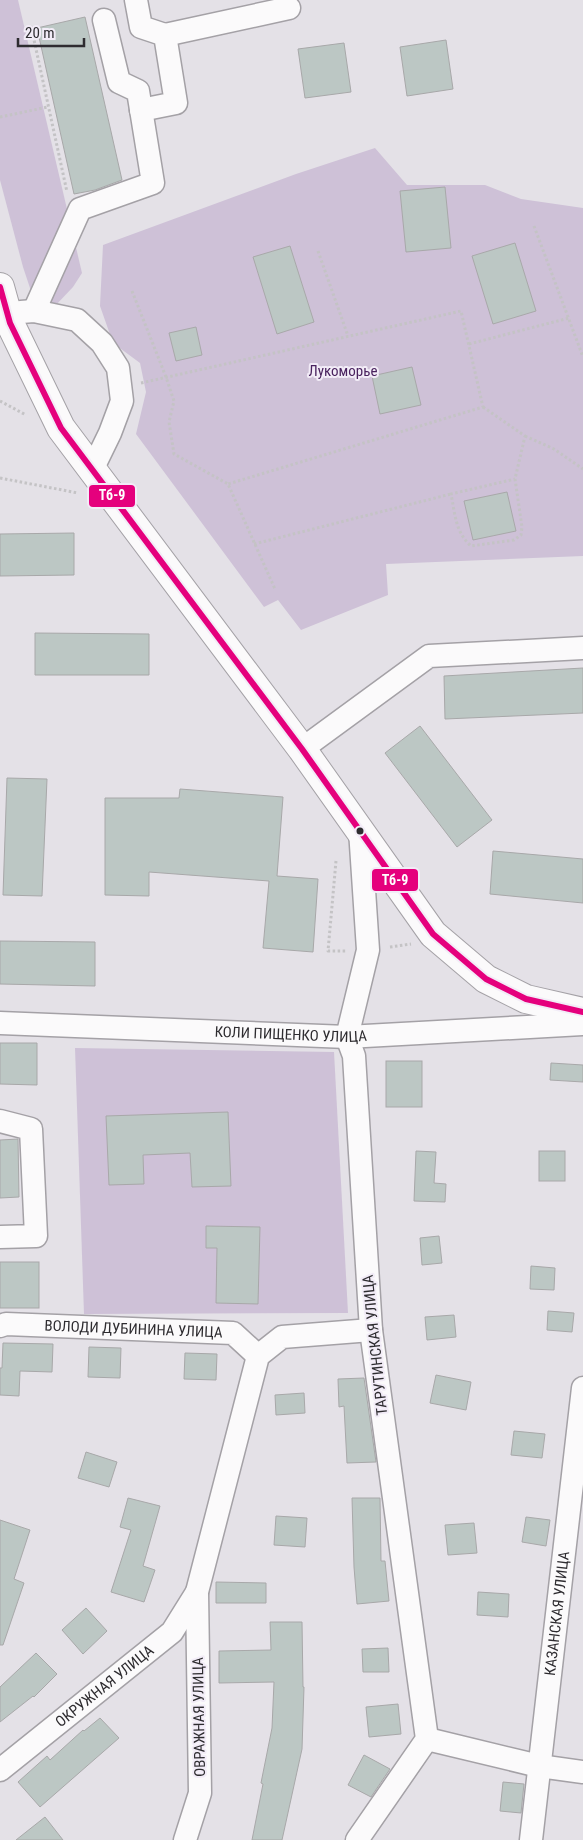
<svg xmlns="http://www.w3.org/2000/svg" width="583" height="1840" font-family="'Roboto Condensed',sans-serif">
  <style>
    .green { fill: #cec1d7 }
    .building { fill: #bcc7c4; stroke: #a8a8a9 }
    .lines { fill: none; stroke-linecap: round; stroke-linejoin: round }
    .minor-casing { stroke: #a4a1a6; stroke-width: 25 }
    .major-casing { stroke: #a4a1a6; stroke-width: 30 }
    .path { stroke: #c4c3c5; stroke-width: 3; stroke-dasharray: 2.5 2.5; stroke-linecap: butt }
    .minor { stroke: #fbfafb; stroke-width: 22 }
    .major { stroke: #fbfafb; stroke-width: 28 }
    .bus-1-casing { stroke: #f2ecf7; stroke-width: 10 }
    .bus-1 { stroke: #e5007d; stroke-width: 6 }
    .bus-dot { fill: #2e2c30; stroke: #f2ecf7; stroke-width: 2 }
    .labels { text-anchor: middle; stroke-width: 4; stroke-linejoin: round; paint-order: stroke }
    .park-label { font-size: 15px; fill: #4a235f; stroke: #f2ecf7 }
    .street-label { font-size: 15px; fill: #2e2c30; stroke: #f2ecf7 }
    .line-badge { stroke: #f2ecf7; stroke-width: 2 }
    .badge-label { font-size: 14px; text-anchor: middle; font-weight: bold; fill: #fff }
  </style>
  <rect width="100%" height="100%" fill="#e4e1e7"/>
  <g class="green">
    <path d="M0 0H18L82 273 73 287 54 307 32 294 23 267 0 180Z"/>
    <path d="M375 148 407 185H485L521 199 583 208V556L386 564 388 595 301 630 278 600 264 607 136 434 146 392 140 363 113 343 100 306 103 245 296 174Z"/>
    <path d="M75 1048 334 1052 348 1313 84 1314Z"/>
  </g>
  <g class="building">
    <path d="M85 17 122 180 95 190 74 194 37 28Z"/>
    <path d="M446 40 453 89 407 96 400 47Z"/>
    <path d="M344 43 351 92 305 98 298 49Z"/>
    <path d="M445 187 451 248 406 252 400 191Z"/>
    <path d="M515 243 536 311 493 324 472 256Z"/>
    <path d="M290 246 314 322 277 334 253 257Z"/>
    <path d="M196 327 202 355 176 361 169 333Z"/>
    <path d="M412 367 421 405 380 414 372 376Z"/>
    <path d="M507 492 516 531 473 540 464 501Z"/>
    <path d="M74 533V575L0 576V534Z"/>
    <path d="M35 633 149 634V675H35Z"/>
    <path d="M583 668V713L445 719 444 676Z"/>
    <path d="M420 726 492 820 457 847 385 753Z"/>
    <path d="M7 778 47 779 42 896 3 895Z"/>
    <path d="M180 789 283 797 277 876 318 879 313 952 263 948 269 881 149 872V896L105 895V798H179Z"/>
    <path d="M493 851 583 859V903L490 894Z"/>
    <path d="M0 941 95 942V986L0 984Z"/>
    <path d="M0 1043H37V1085L0 1084Z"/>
    <rect x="386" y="1061" width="36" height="46"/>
    <path d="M551 1063 583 1065V1082L550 1080Z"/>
    <path d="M228 1112 231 1186 192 1187 190 1153 143 1155 144 1184 109 1185 106 1116Z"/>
    <path d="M18 1139 19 1197 0 1198V1140Z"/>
    <path d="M416 1151 436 1152 434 1183 446 1184 445 1202 414 1201Z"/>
    <rect x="539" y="1151" width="26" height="30"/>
    <path d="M206 1226 260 1227 258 1304 216 1303 217 1248H206Z"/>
    <path d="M439 1236 442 1263 422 1265 420 1238Z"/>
    <rect x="0" y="1262" width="39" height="46"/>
    <path d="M531 1266 555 1268 554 1290 530 1289Z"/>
    <path d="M548 1311 574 1313 572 1332 547 1330Z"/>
    <path d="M454 1315 456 1337 427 1340 425 1317Z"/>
    <path d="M3 1343 53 1344 52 1372 20 1371 19 1396 0 1395V1368H2Z"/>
    <path d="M89 1347 121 1348 120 1378 88 1377Z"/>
    <path d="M185 1353 217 1354 216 1380 184 1379Z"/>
    <path d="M436 1375 471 1382 466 1410 430 1403Z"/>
    <path d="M364 1378 376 1462 347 1463 344 1406 339 1407 338 1379Z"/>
    <path d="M304 1393 305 1413 276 1415 275 1395Z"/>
    <path d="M514 1431 545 1434 542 1458 511 1455Z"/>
    <path d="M86 1452 117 1462 109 1487 78 1478Z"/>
    <path d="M128 1498 160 1506 143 1566 155 1570 144 1602 111 1592 131 1530 120 1527Z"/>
    <path d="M352 1498H380L381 1561H385L389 1601 357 1604 354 1567Z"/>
    <path d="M276 1516 307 1518 305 1547 274 1545Z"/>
    <path d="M526 1517 550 1520 546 1546 522 1542Z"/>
    <path d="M0 1520 30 1530 14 1579 24 1583 3 1645H0Z"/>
    <path d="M474 1523 477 1553 448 1555 445 1525Z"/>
    <path d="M216 1582 266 1583V1603H216Z"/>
    <path d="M478 1592 509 1594 508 1617 477 1615Z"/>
    <path d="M86 1608 107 1631 83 1654 62 1630Z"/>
    <path d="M270 1622H302L303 1687H304L302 1749 282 1840H252L263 1784 261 1783 272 1728 274 1682 219 1683V1651L271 1650Z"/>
    <path d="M388 1648 389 1672H363L362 1649Z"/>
    <path d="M36 1653 57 1674 34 1697 33 1696 0 1722V1687Z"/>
    <path d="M398 1704 401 1734 369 1737 366 1707Z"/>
    <path d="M100 1718 119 1738 40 1807 18 1782 47 1756 50 1760 83 1730 84 1731Z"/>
    <path d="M364 1755 390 1769 371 1797 348 1785Z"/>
    <path d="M503 1782 524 1784 521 1813 500 1811Z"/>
    <path d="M45 1817 63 1840H16Z"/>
  </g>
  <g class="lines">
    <defs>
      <g id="minor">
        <path d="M136 0 141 27 165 35 176 103 141 110"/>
        <path d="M165 35 289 8"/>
        <path d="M34 311 80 209 153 183 138 91 119 82 104 20"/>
        <path d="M21 312 34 311 77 320 102 343 118 368 122 401 110 433 92 470"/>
        <path d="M302 749 429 656 583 648"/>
        <path id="s1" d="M0 1023 347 1037 583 1024"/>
        <path d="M0 1121 31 1129 36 1236 0 1237"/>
        <path id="s2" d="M0 1326 6 1324 233 1333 258 1356"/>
        <path d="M427 1739 539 1766 583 1772"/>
        <path id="s3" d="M0 1770 172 1632 197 1592"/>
        <path d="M185 1840 200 1793 197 1592 258 1356 282 1337 371 1330"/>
        <path d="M357 1840 427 1739 371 1330 354 1056 347 1037 368 950 360 830"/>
        <path id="s4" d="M531 1840 583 1388"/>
      </g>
      <path id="major" d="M0 287 10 323 61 428 302 749 433 934 486 979 526 999 583 1012"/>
    </defs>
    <use href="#minor" class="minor-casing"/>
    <use href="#major" class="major-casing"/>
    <g class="path">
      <path d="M31 26 67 192"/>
      <path d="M0 117 48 107"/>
      <path d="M534 226 583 357"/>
      <path d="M318 251 348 336"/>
      <path d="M132 291 166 377 174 401 169 422 174 454 228 484 275 589"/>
      <path d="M469 344 569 318"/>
      <path d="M141 383 461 311 483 407 228 484"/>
      <path d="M0 401 26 415"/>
      <path d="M483 407 525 436 515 479 522 527 521 535 514 540 471 546C455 532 455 513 451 494L515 479"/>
      <path d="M525 436 554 449 583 469"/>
      <path d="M0 478 78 493"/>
      <path d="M254 544 451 494"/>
      <path d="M336 861 328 951H346"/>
      <path d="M390 947 411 944"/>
    </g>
    <use href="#minor" class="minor"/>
    <use href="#major" class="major"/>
    <defs>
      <path id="bus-1" d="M0 287 10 323 61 428 302 749 433 934 486 979 526 999 583 1012"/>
    </defs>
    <use href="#bus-1" class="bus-1-casing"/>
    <use href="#bus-1" class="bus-1"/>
  </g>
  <circle class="bus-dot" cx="360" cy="831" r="4.5"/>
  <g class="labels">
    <g class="park-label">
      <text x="343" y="376">Лукоморье</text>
    </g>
    <g class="street-label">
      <text dy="5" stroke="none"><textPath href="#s1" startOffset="291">КОЛИ ПИЩЕНКО УЛИЦА</textPath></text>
      <text dy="5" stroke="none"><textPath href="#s2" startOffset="134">ВОЛОДИ ДУБИНИНА УЛИЦА</textPath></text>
      <text transform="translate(375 1345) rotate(-96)" y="5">ТАРУТИНСКАЯ УЛИЦА</text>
      <text dy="5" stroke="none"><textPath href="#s4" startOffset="228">КАЗАНСКАЯ УЛИЦА</textPath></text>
      <text dy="5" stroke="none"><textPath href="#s3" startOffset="134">ОКРУЖНАЯ УЛИЦА</textPath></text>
      <text transform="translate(199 1717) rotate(-91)" y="5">ОВРАЖНАЯ УЛИЦА</text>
    </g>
  </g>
  <g class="line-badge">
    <rect x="88" y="484" width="48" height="24" rx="5" fill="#e5007d"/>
    <rect x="371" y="868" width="48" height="24" rx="5" fill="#e5007d"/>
  </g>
  <g class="badge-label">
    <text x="112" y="500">Тб-9</text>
    <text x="395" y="885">Тб-9</text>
  </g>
  <path d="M18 38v8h66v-8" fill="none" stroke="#2e2c30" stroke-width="2.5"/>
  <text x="25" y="38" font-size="15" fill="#2e2c30" stroke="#f2ecf7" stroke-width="4" paint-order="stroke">20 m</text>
</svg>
